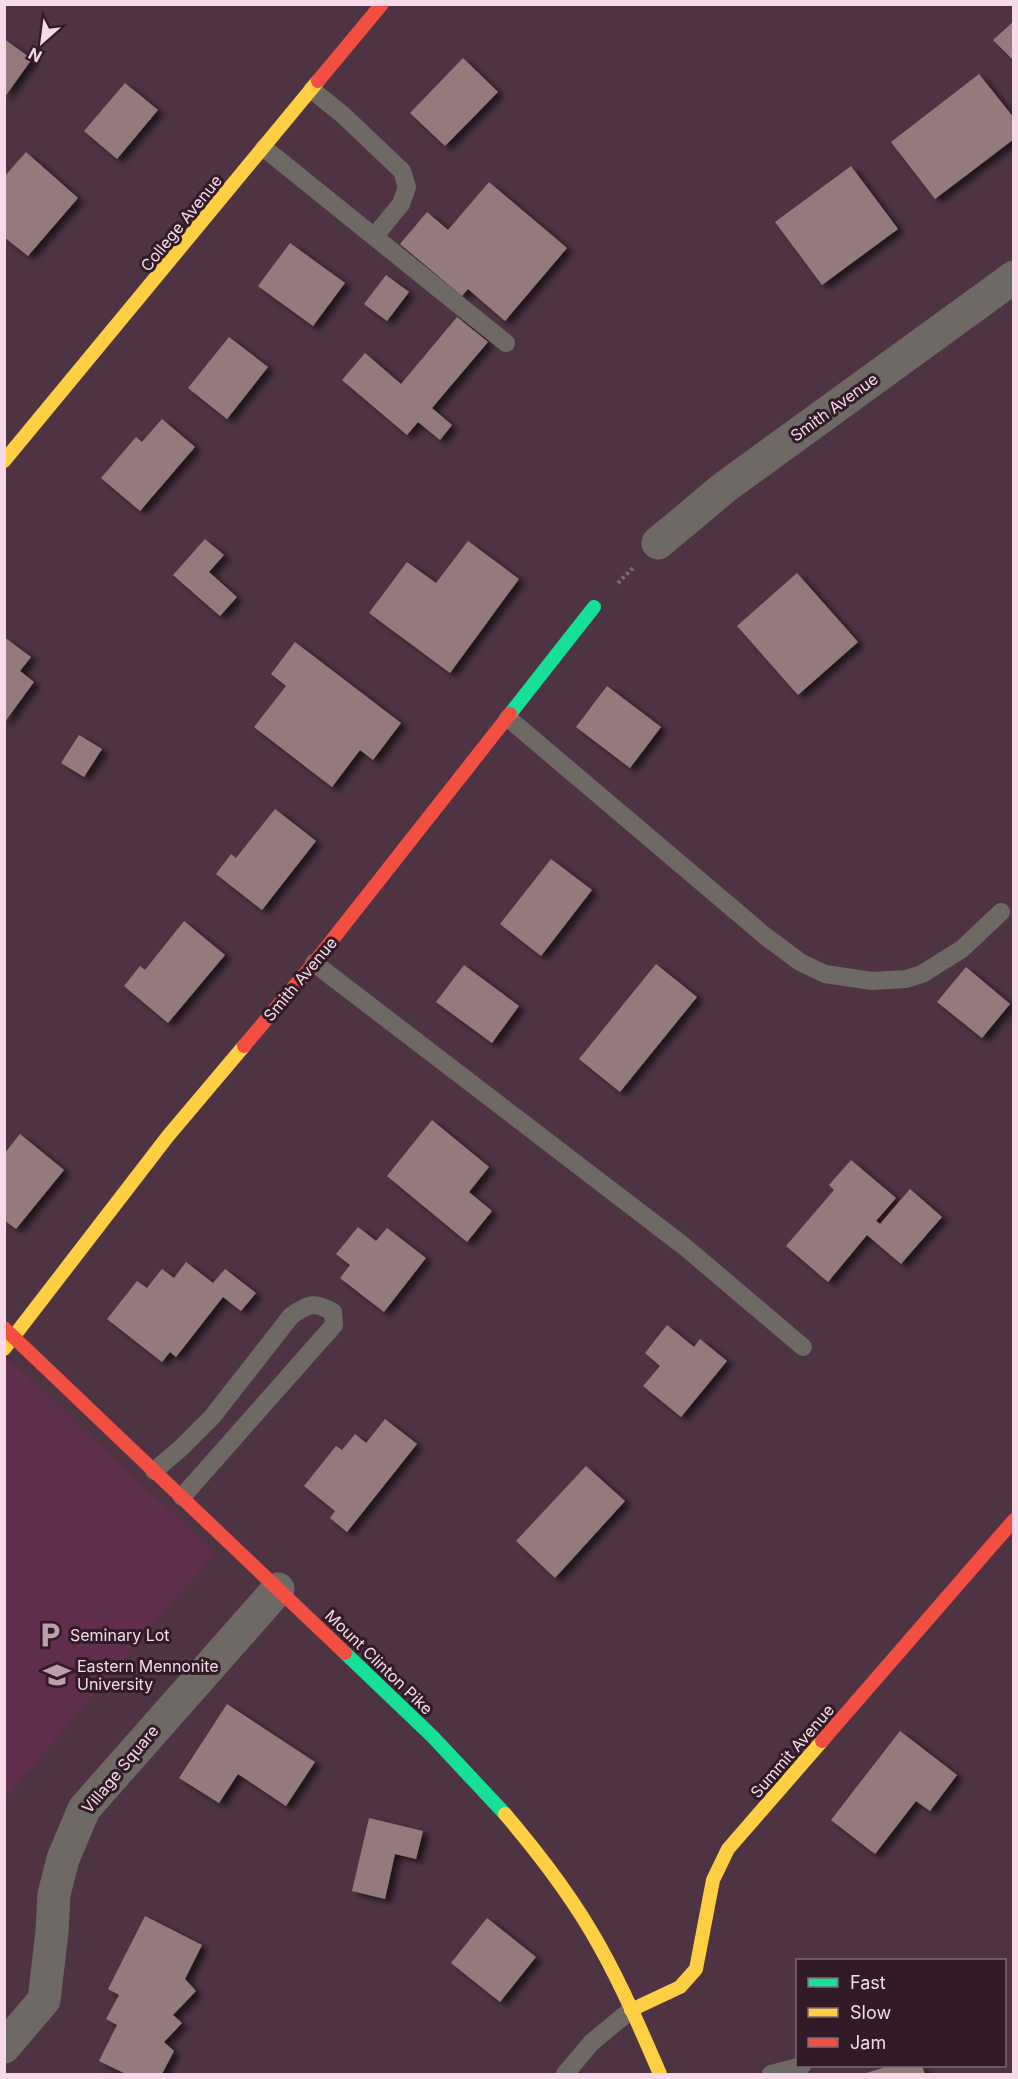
<svg xmlns="http://www.w3.org/2000/svg" width="1018" height="2079" font-family="Inter,sans-serif">
  <style>
    .built { fill: #5f2e4c }
    .building { fill: #947a7b; filter: url(#shadow) }
    .lines { fill: none; stroke-linecap: round; stroke-linejoin: round }
    .path { stroke: #776e6e; stroke-width: 4; stroke-dasharray: 3 3; stroke-linecap: butt }
    .lane { stroke: #6f6965; stroke-width: 18 }
    .street { stroke: #6f6965; stroke-width: 33 }
    .fast { stroke: #16e098; stroke-width: 14 }
    .slow { stroke: #ffcf43; stroke-width: 14 }
    .jam { stroke: #f24e42; stroke-width: 14 }
    .labels { text-anchor: middle; stroke-width: 6; stroke-linejoin: round; paint-order: stroke }
    .street-label { font-size: 16px; fill: #f7d9e9; stroke: #301b27 }
    .poi-label { font-size: 16px; fill: #f7d9e9; stroke: #301b27; text-anchor: start }
  </style>
  <defs>
    <filter id="shadow"><feDropShadow dx="6" dy="4" stdDeviation="3" flood-color="#0009"/></filter>
  </defs>
  <rect width="100%" height="100%" fill="#4e3443"/>
  <path class="built" d="M5 1356 214 1553 5 1798Z"/>
  <g class="building">
    <path d="M1014 21V61L993 40Z"/>
    <path d="M4 39 32 59 4 98Z"/>
    <path d="M463 58 498 92 445 146 410 113Z"/>
    <path d="M979 74 1014 118V139L935 199 891 142Z"/>
    <path d="M125 83 158 110 117 159 84 131Z"/>
    <path d="M26 152 78 198 28 256 4 237V177Z"/>
    <path d="M851 166 898 229 822 285 775 222Z"/>
    <path d="M489 182 567 248 505 321 468 289 462 296 400 244 427 212 448 230Z"/>
    <path d="M290 243 345 283 313 326 258 286Z"/>
    <path d="M386 275 409 292 387 321 364 304Z"/>
    <path d="M457 317 488 342 432 408 452 425 440 440 418 422 407 435 342 380 365 353 401 384Z"/>
    <path d="M229 337 268 367 227 419 188 388Z"/>
    <path d="M162 419 195 447 140 511 101 478 136 437 142 442Z"/>
    <path d="M205 539 224 555 209 572 237 597 220 616 173 575Z"/>
    <path d="M468 541 519 579 450 673 369 613 407 562 436 583Z"/>
    <path d="M797 573 858 642 798 695 737 626Z"/>
    <path d="M4 637 31 657 20 671 34 682 4 723Z"/>
    <path d="M295 642 401 723 373 760 360 750 332 787 254 727 286 686 271 674Z"/>
    <path d="M607 686 661 727 630 768 576 727Z"/>
    <path d="M79 735 102 749 84 777 61 763Z"/>
    <path d="M275 809 316 841 262 910 216 874 231 854 236 858Z"/>
    <path d="M551 859 592 890 541 956 500 924Z"/>
    <path d="M184 921 225 955 168 1023 124 986 140 966 145 970Z"/>
    <path d="M656 964 697 997 620 1092 579 1059Z"/>
    <path d="M464 965 519 1006 492 1043 436 1002Z"/>
    <path d="M966 967 1010 1004 982 1038 937 1002Z"/>
    <path d="M432 1120 489 1167 469 1192 492 1211 467 1242 387 1176Z"/>
    <path d="M20 1134 64 1170 16 1229 4 1220V1154Z"/>
    <path d="M851 1160 896 1198 876 1221 880 1224 910 1189 942 1217 901 1264 867 1235 828 1282 786 1246 834 1190 829 1185Z"/>
    <path d="M358 1227 376 1241 387 1228 426 1258 384 1312 340 1278 350 1265 336 1254Z"/>
    <path d="M186 1262 213 1283 225 1269 256 1293 241 1311 223 1297 176 1357 170 1352 162 1362 107 1319 137 1281 147 1288 162 1269 174 1278Z"/>
    <path d="M667 1325 694 1347 700 1339 727 1361 681 1417 643 1386 660 1366 645 1353Z"/>
    <path d="M385 1419 417 1444 347 1532 330 1518 335 1511 304 1486 336 1446 342 1450 355 1434 366 1443Z"/>
    <path d="M586 1466 625 1501 555 1578 516 1541Z"/>
    <path d="M227 1704 315 1762 286 1806 238 1774 219 1803 179 1778Z"/>
    <path d="M900 1731 957 1775 930 1811 916 1801 875 1854 831 1820Z"/>
    <path d="M369 1818 423 1831 416 1859 395 1854 385 1899 352 1891Z"/>
    <path d="M145 1916 202 1945 185 1979 196 1991 173 2015 182 2023 164 2042 174 2051 162 2074H126L99 2061 117 2025 106 2019 119 1995 108 1989Z"/>
    <path d="M487 1918 536 1957 500 2002 451 1963Z"/>
    <path d="M889 2066H922L925 2074H863Z"/>
  </g>
  <g class="lines">
    <path class="path" d="M618 583 634 567"/>
    <g class="lane">
      <path d="M312 90 343 115 402 171 407 187 401 204 374 237"/>
      <path d="M264 148 506 343"/>
      <path d="M508 718 765 936 800 962 825 974 872 981 906 979 922 974 962 949 1001 912"/>
      <path d="M314 963 685 1247 803 1347"/>
      <path d="M154 1471 181 1448 212 1417 291 1316C308 1304 314 1301 333 1312L334 1325 182 1497"/>
      <path d="M565 2074 592 2042 631 2010"/>
      <path d="M771 2074 802 2066"/>
    </g>
    <g class="street">
      <path d="M658 543 725 487 1014 277"/>
      <path d="M4 2047 44 2000 52 1932 54 1894 63 1859 84 1809 278 1589"/>
    </g>
    <g class="fast">
      <path d="M510 714 594 607"/>
      <path d="M345 1653 433 1737 505 1814"/>
    </g>
    <g class="slow">
      <path d="M4 461 318 81"/>
      <path d="M4 1349 168 1136 244 1046"/>
      <path d="M505 1814C540 1855 573 1898 599 1945 622 1986 641 2030 660 2074"/>
      <path d="M631 2010 680 1987 696 1969 713 1880 728 1849 822 1741"/>
    </g>
    <g class="jam">
      <path d="M318 81 382 4"/>
      <path d="M244 1046 314 963 510 714"/>
      <path d="M4 1328 345 1653"/>
      <path d="M822 1741 1014 1520"/>
    </g>
  </g>
  <defs>
    <symbol id="parking-bare" viewBox="-9 -9 18 18"><path d="M-3.5-5.5H1a3.5 3.5 0 0 1 0 7H-1V5.5H-3.5ZM-1-3.4V-.6H.8a1.4 1.4 0 0 0 0-2.8Z" fill="#bc9faf" stroke="#301b27" stroke-width="2.5" paint-order="stroke"/></symbol>
    <symbol id="university-bare" viewBox="-9 -9 18 18"><path d="M0-5L7-2L0 1L-7-2ZM-4 1L0 2.5L4 1V4Q0 6-4 4Z" fill="#bc9faf" stroke="#301b27" stroke-width="2.5" paint-order="stroke"/></symbol>
  </defs>
  <g fill-rule="evenodd">
    <use href="#parking-bare" x="31" y="1616" width="38" height="38"/>
    <use href="#university-bare" x="38" y="1656" width="38" height="38"/>
  </g>
  <g class="labels">
    <g class="street-label">
      <text transform="translate(181 223) rotate(-51)" y="6">College Avenue</text>
      <text transform="translate(834 407) rotate(-36)" y="6">Smith Avenue</text>
      <text transform="translate(300 979) rotate(-50)" y="6">Smith Avenue</text>
      <text transform="translate(379 1662) rotate(44)" y="6">Mount Clinton Pike</text>
      <text transform="translate(792 1751) rotate(-49)" y="6">Summit Avenue</text>
      <text transform="translate(120 1769) rotate(-50)" y="6">Village Square</text>
    </g>
    <g class="poi-label">
      <text x="70" y="1641">Seminary Lot</text>
      <text x="77" y="1672">Eastern Mennonite<tspan x="77" dy="18">University</tspan></text>
    </g>
  </g>
  <rect width="1018" height="2079" fill="none" stroke="#f7d9e9" stroke-width="12"/>
  <rect x="796" y="1959" width="210" height="108" fill="#301b27" stroke="#806775" stroke-width="1.5"/>
  <rect x="808" y="1978" width="30" height="9" fill="#16e098" stroke="#806775" stroke-width="1.5"/>
  <text x="850" y="1989" font-size="18" fill="#f7d9e9">Fast</text>
  <rect x="808" y="2008" width="30" height="9" fill="#ffcf43" stroke="#806775" stroke-width="1.5"/>
  <text x="850" y="2019" font-size="18" fill="#f7d9e9">Slow</text>
  <rect x="808" y="2038" width="30" height="9" fill="#f24e42" stroke="#806775" stroke-width="1.5"/>
  <text x="850" y="2049" font-size="18" fill="#f7d9e9">Jam</text>
  <g transform="translate(42 42) rotate(208)" stroke="#301b27" stroke-width="4.5" paint-order="stroke">
  <path d="M0-4.5L10 22L0 15L-10 22Z" fill="#f7d9e9"/>
  <text y="-9" font-size="16" font-weight="bold" text-anchor="middle" fill="#f7d9e9">N</text>
  </g>
</svg>
